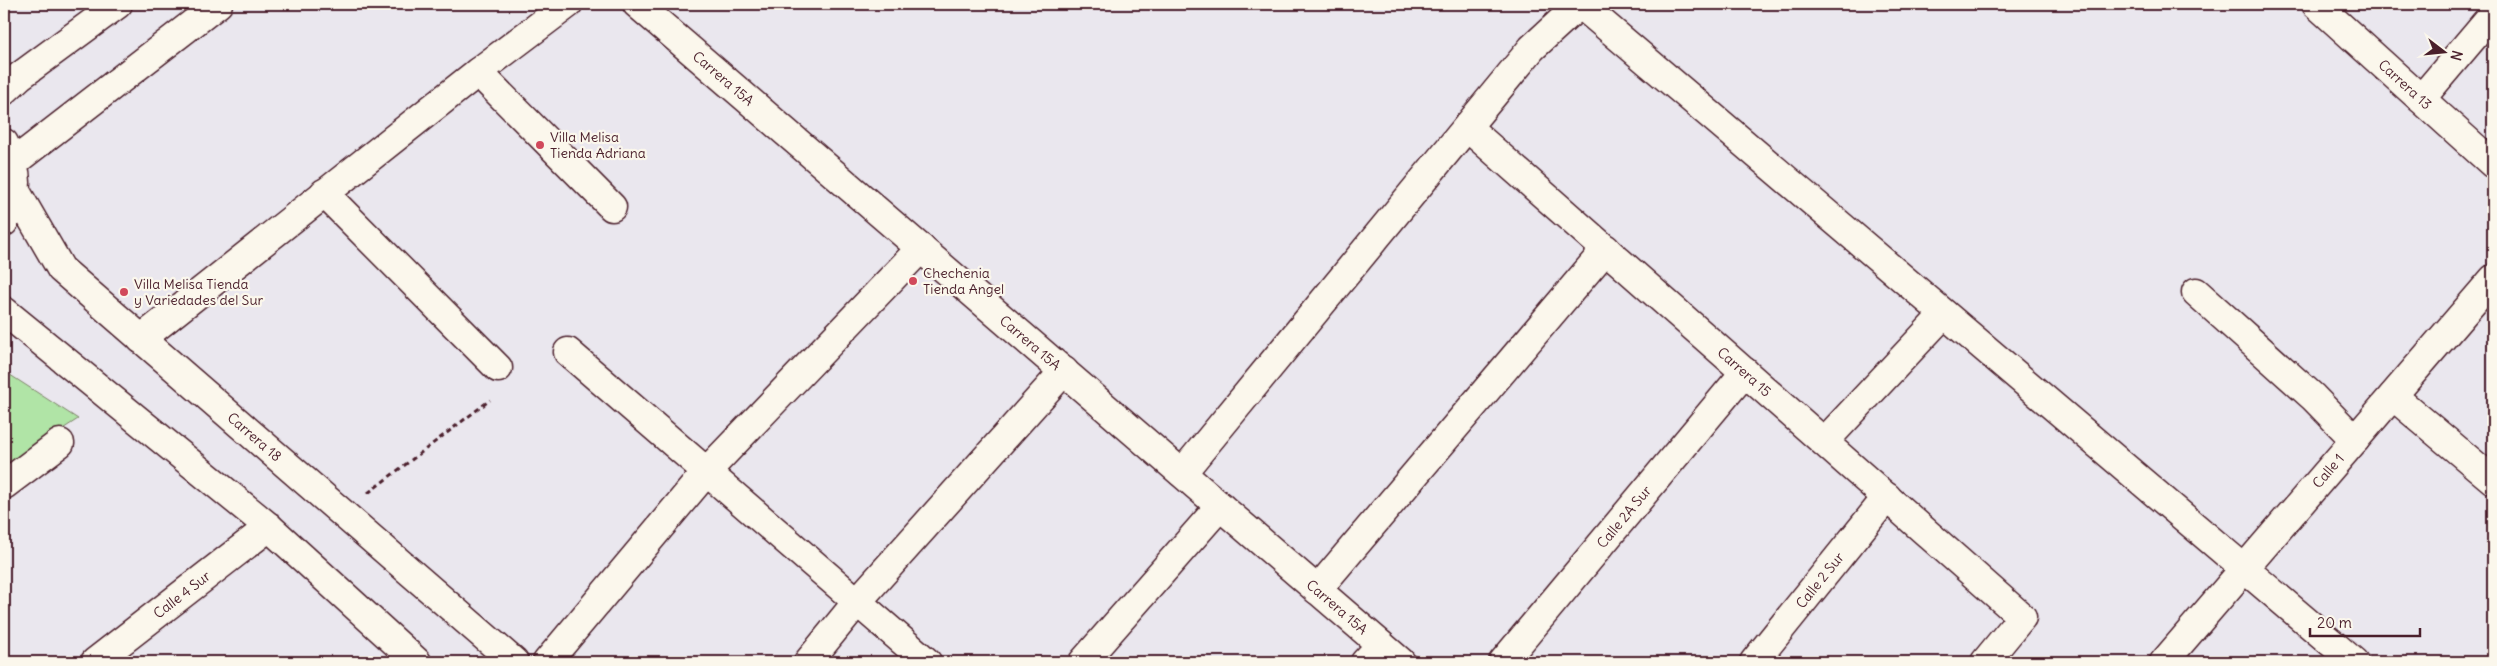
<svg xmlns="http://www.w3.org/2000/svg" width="2497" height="666" font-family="Delius,sans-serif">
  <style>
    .green { fill: #b0e4a6; stroke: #7d8268 }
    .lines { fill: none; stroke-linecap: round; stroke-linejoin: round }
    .minor-casing { stroke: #4a1f2b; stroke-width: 31 }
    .path { stroke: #4a1f2b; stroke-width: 3; stroke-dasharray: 5 4; stroke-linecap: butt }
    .minor { stroke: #fbf7ec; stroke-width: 28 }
    .poi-dot { fill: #d1495b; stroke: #fbf7ec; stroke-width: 2 }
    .labels { text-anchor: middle; stroke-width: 4.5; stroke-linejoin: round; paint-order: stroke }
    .street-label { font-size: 14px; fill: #4a1f2b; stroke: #fbf7ec }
    .poi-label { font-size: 14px; fill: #4a1f2b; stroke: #fbf7ec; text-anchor: start }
  </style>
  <rect width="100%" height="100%" fill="#eae7ee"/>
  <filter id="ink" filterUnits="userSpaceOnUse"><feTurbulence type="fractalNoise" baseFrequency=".02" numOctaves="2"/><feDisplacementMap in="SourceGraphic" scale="10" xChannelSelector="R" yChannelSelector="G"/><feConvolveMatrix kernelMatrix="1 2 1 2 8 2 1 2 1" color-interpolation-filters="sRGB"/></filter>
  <g filter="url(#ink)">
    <path class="green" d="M4 371 78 419 4 467Z"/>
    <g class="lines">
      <defs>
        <g id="minor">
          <path id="s1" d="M637 4 1401 662"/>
          <path id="s2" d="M2316 4 2493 164"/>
          <path d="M478 72 612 207"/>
          <path d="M4 91 20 76 118 4"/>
          <path d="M2421 99 2493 14"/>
          <path id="s3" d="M1467 127 2022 617 1985 662"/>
          <path d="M4 143C20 172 20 193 4 222"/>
          <path d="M14 162 218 4"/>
          <path id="s4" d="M17 193 61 269 514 662"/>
          <path d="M324 193 498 368"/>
          <path d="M2196 292 2313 397 2355 440"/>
          <path d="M4 311 269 527 417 662"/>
          <path d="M141 339 478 72 568 4"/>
          <path d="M568 352 927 662"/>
          <path d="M2393 396 2493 480"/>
          <path d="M1824 442 1944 314"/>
          <path d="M1182 473 1532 48 1580 4 2354 662"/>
          <path d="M4 485 60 443"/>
          <path d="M1317 590 1606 249"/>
          <path id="s5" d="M95 662 269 527"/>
          <path d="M547 662 707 471 921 248"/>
          <path d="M808 662 857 602 1064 371"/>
          <path d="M1083 662 1220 506"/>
          <path d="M1365 662 1381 645"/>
          <path id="s6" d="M1503 662 1745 372"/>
          <path id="s7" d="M1754 662 1887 497"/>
          <path id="s8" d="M2164 662 2493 279"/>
        </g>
      </defs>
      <use href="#minor" class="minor-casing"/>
      <path class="path" d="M368 493 490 400"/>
      <use href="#minor" class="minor"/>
    </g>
  </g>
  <g class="poi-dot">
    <circle cx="540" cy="145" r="5"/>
    <circle cx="913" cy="281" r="5"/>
    <circle cx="124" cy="292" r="5"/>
  </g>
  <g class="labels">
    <g class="street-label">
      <text dy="5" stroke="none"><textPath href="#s1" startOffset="114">Carrera 15A</textPath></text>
      <text dy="5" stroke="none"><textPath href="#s2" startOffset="120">Carrera 13</textPath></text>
      <text dy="5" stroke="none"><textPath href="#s1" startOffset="519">Carrera 15A</textPath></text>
      <text dy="5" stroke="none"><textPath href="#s3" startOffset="370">Carrera 15</textPath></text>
      <text dy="5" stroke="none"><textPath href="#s4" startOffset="344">Carrera 18</textPath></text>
      <text dy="5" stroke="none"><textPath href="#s8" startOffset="252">Calle 1</textPath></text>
      <text dy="5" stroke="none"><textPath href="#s6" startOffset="189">Calle 2A Sur</textPath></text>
      <text dy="5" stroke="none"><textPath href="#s7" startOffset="105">Calle 2 Sur</textPath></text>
      <text dy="5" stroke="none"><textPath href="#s5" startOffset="110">Calle 4 Sur</textPath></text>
      <text dy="5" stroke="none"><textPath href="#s1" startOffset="924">Carrera 15A</textPath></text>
    </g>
    <g class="poi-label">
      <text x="550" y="142">Villa Melisa<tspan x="550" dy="16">Tienda Adriana</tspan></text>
      <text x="923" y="278">Chechenia<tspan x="923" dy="16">Tienda Angel</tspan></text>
      <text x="134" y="289">Villa Melisa Tienda<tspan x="134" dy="16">y Variedades del Sur</tspan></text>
    </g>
  </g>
  <rect width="2497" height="666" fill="none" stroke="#fbf7ec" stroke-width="20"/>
  <rect x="10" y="10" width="2477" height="646" fill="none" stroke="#4a1f2b" stroke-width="2" filter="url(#ink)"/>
  <g transform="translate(2444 52) rotate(106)" stroke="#fbf7ec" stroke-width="4" paint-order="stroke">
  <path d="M0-4L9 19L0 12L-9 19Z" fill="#4a1f2b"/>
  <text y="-8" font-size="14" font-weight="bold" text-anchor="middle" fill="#4a1f2b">N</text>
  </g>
  <path d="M2310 628v8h110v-8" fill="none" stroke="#4a1f2b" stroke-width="2.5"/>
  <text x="2317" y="628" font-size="15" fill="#4a1f2b" stroke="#fbf7ec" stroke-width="4" paint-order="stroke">20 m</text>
</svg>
